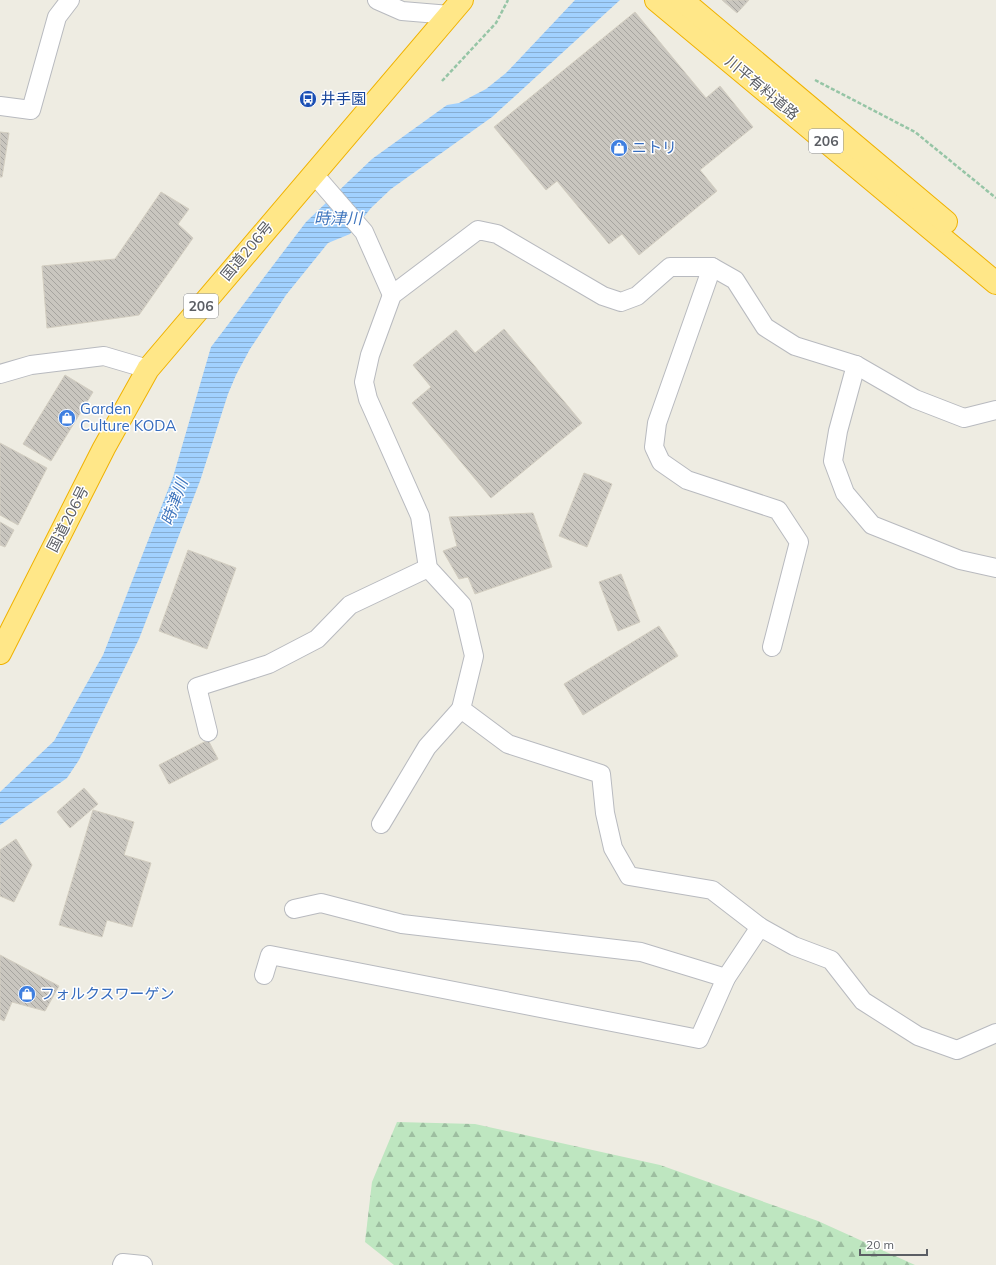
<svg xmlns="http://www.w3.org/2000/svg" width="996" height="1265" font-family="Mulish,'Noto Sans JP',sans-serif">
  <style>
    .forest { fill: url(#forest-firs) }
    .water { fill: url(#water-rules) }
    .building { fill: url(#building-back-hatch); stroke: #d3cec1 }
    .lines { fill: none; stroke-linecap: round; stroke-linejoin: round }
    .street-casing { stroke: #b8babf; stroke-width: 20 }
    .highway-casing { stroke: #f0b200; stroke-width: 24 }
    .path { stroke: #96c5a6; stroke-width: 2.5; stroke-dasharray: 4 2; stroke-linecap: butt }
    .street { stroke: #fff; stroke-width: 18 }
    .highway { stroke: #ffe788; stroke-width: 22 }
    .labels { text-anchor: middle; stroke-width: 3; stroke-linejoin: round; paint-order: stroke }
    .shield { fill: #fff; stroke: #8c8e92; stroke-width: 1 }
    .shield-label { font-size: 14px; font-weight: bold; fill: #5b5e64 }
    .street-label { font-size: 15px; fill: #5b5e64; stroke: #fff }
    .transit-label { font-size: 15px; fill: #164399; stroke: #fff; text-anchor: start }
    .shop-label { font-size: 15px; fill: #366cbe; stroke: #fff; text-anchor: start }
    .water-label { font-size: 16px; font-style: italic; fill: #3f75bd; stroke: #fff }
  </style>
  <defs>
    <pattern id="forest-firs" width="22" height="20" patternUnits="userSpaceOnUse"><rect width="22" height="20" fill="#bee6c0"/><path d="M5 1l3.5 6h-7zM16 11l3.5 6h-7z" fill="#9dbea0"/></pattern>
    <pattern id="water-rules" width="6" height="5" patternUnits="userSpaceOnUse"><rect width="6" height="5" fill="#a1d1ff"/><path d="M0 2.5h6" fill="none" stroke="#86add2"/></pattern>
    <pattern id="building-back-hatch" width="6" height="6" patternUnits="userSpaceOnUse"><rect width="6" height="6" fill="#c9c6bf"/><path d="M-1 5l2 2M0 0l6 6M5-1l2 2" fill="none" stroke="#a6a49f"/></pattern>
  </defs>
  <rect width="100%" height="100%" fill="#eeece2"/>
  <path class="forest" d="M397 1122 475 1124 660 1165 818 1221 915 1265H394L365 1242 372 1182Z"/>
  <path class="water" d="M575 0H620L492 117 391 189 371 208 350 234 328 243 286 295 250 349 236 375 228 394 200 481 139 639 79 760 67 778 0 825V792L54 741 103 655 173 477 211 347 306 222 372 159 447 105 459 103 486 89 506 73Z"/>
  <g class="building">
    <path d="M722 0H749L737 13Z"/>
    <path d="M635 12 706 98 720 86 753 127 700 170 717 191 639 255 622 234 609 244 557 181 546 190 494 127Z"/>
    <path d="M0 132 9 133 2 177H0Z"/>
    <path d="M161 192 189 209 178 224 193 238 139 315 47 328 42 266 115 259Z"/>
    <path d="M504 329 582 423 491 498 412 403 431 387 413 365 456 330 475 353Z"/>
    <path d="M65 375 93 392 51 461 23 444Z"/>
    <path d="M0 443 47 468 18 525 0 515Z"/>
    <path d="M584 473 612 484 587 547 559 536Z"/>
    <path d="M533 513 552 567 475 594 468 577 459 579 443 551 457 546 449 517Z"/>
    <path d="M0 522 14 530 5 547 0 545Z"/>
    <path d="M188 550 236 568 207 649 159 631Z"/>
    <path d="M621 574 640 622 618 631 599 582Z"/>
    <path d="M659 626 678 656 583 715 564 684Z"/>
    <path d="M208 740 218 759 169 784 159 765Z"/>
    <path d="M84 788 98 804 70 828 57 812Z"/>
    <path d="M93 810 134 822 124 855 151 863 132 927 107 920 102 937 59 925Z"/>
    <path d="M16 839 32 865 14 902 0 896V850Z"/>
    <path d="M0 955 59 986 45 1011 12 1002 4 1021 0 1019Z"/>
  </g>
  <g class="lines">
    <defs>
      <g id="street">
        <path d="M377 0 402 11 450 15"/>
        <path d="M0 106 31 110 57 17 70 0"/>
        <path d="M313 173 364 232 392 295"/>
        <path d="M712 267 657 423 654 447 661 462 687 480 778 510 799 542 772 647"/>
        <path d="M856 365 838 431 833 461 845 493 872 525 960 560 996 568"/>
        <path d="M0 374 31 365 104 356 148 369"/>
        <path d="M996 410 964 418 915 399 856 365 795 346 765 327 735 280 712 267H670L637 296 621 302 603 296 497 234 478 230 392 295 370 355 364 382 368 399 420 516 428 568 462 605 474 656 461 709 508 744 601 774 605 813 613 848 629 876 712 890 760 927 794 946 831 960 863 1001 918 1036 957 1050 996 1033"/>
        <path d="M208 732 197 687 269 664 317 639 350 605 428 568"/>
        <path d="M381 824 427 747 461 709"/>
        <path d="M294 909 321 903 402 924 641 952 726 978"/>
        <path d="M264 975 270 955 699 1039 726 978 760 927"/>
        <path d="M122 1265 123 1263 143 1265"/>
      </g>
      <g id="highway">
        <path d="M656 0 996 283"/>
        <path d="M682 0 946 222"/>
        <path d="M0 653 104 448 148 369 462 0"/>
      </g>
    </defs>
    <use href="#street" class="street-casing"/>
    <use href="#highway" class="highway-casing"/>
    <g class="path">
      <path d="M815 80 915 132 996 198"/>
      <path d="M442 81 496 23 508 0"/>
    </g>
    <use href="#street" class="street"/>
    <use href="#highway" class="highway"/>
  </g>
  <defs>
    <symbol id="bus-disc" viewBox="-11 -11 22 22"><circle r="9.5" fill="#1a4fb4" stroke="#fff"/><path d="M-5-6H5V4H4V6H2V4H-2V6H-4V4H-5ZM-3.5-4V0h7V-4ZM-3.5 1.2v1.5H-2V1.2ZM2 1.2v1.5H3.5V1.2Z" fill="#fff"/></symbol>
    <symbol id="shop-disc" viewBox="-11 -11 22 22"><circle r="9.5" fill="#3f7fe0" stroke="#fff"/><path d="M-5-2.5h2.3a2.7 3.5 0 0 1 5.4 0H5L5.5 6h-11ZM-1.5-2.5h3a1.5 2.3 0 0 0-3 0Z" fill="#fff"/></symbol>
  </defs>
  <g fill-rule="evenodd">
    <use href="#bus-disc" x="298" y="89" width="20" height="20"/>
    <use href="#shop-disc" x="609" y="138" width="20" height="20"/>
    <use href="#shop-disc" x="57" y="408" width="20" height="20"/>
    <use href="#shop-disc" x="17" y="984" width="20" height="20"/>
  </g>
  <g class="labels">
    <g class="shield">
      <rect x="809" y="129" width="34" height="24" rx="3"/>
      <rect x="184" y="294" width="34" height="24" rx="3"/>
    </g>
    <g class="shield-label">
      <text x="826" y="146">206</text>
      <text x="201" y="311">206</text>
    </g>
    <g class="street-label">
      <text transform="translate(762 88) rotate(40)" y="5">川平有料道路</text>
      <text transform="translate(247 251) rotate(-50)" y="5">国道206号</text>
      <text transform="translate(68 519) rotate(-63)" y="5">国道206号</text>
    </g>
    <g class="transit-label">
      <text x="321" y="104">井手園</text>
    </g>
    <g class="shop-label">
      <text x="632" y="153">ニトリ</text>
      <text x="80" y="414">Garden<tspan x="80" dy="17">Culture KODA</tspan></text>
      <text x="40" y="999">フォルクスワーゲン</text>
    </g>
    <g class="water-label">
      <text x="338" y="224">時津川</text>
      <text transform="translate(174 502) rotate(-70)" y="6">時津川</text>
    </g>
  </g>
  <path d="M860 1249v6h67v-6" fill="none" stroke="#5b5e64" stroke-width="2"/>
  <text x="866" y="1249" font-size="12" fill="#5b5e64" stroke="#ffffff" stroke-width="3" paint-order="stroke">20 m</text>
</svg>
